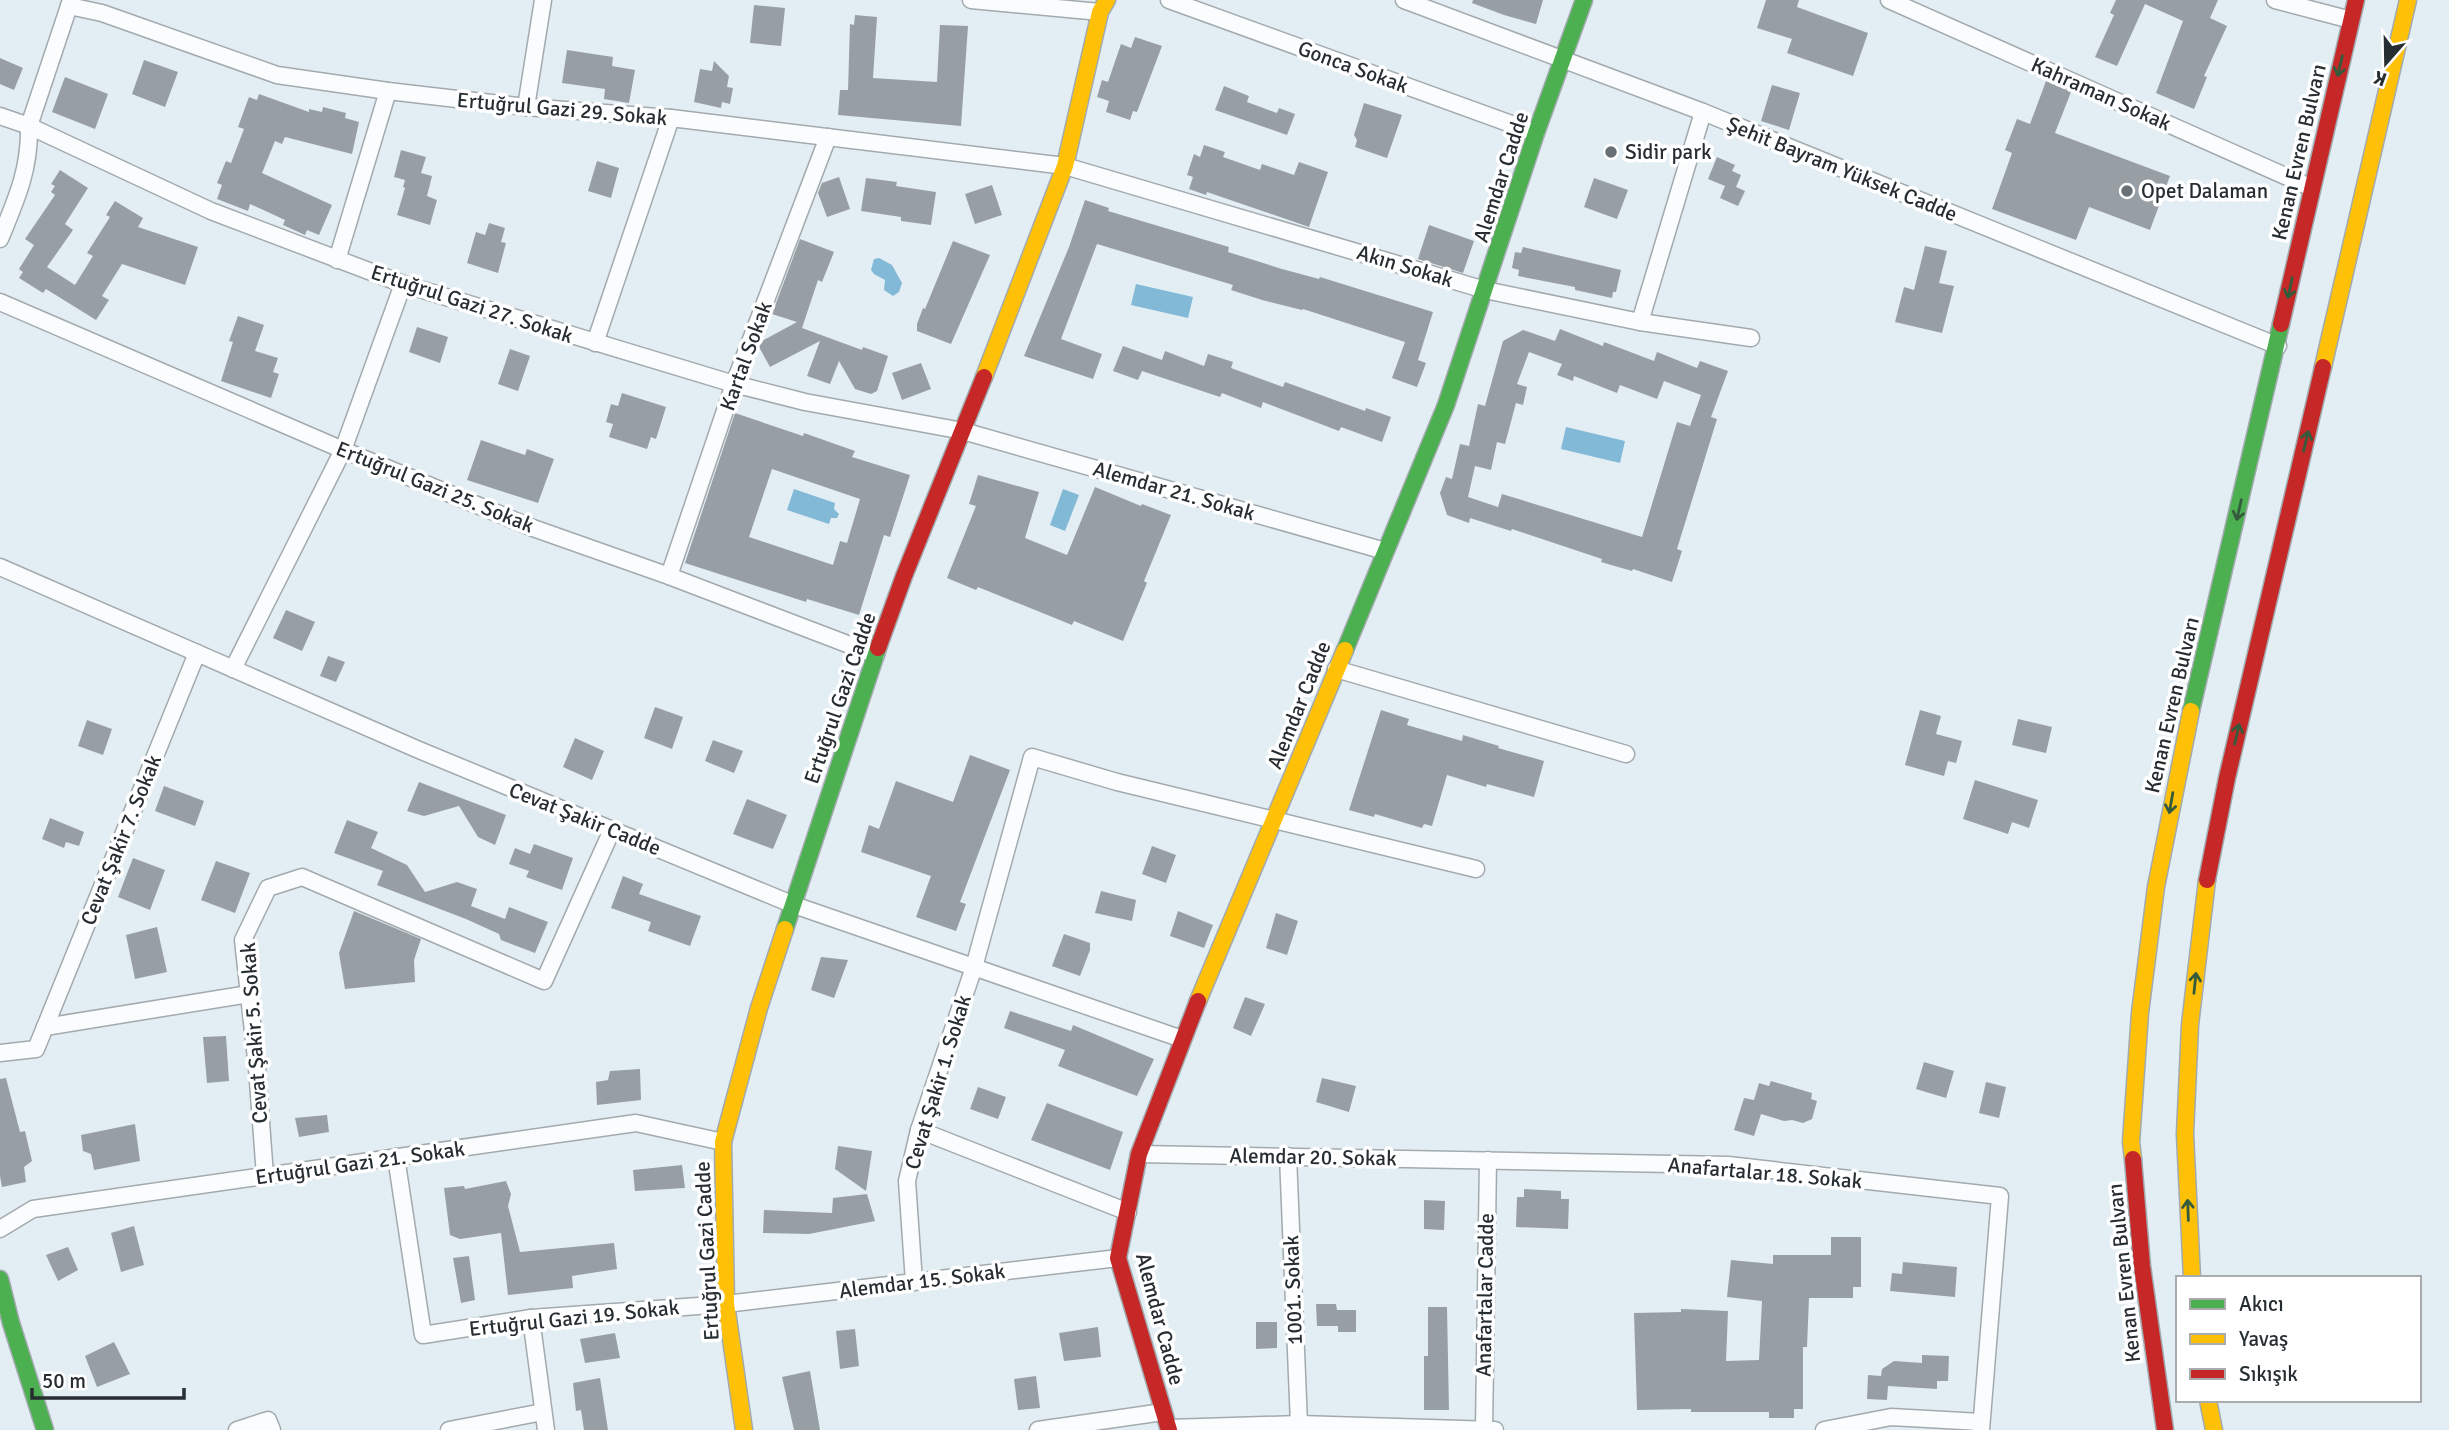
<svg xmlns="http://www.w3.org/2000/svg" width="2449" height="1430" font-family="Signika,sans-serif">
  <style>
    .water { fill: #81b9d7 }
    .building { fill: #989fa4; fill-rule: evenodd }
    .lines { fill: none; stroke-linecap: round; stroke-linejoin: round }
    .street-casing { stroke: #a2aaae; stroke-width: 19 }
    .fast-casing { stroke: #a2aaae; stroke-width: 19 }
    .slow-casing { stroke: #a2aaae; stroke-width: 19 }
    .jam-casing { stroke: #a2aaae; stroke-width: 19 }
    .street { stroke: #fbfcfd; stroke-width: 16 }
    .fast { stroke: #4caf50; stroke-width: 16 }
    .slow { stroke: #ffc107; stroke-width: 16 }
    .jam { stroke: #c62828; stroke-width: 16 }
    .oneway { stroke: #345b3c }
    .poi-dot { fill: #697176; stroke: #fff; stroke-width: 2.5 }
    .labels { text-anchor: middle; stroke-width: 7; stroke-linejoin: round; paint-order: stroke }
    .street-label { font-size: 21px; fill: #272e32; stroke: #fff }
    .poi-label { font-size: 21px; fill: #272e32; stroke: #fff; text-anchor: start }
  </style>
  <rect width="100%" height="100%" fill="#e3eef4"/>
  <g class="water">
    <path d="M879 258 892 265 902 283 899 292 893 296 884 290 885 280 874 274 871 270 874 259Z"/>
    <path d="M1136 284 1193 297 1188 318 1131 305Z"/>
    <path d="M1566 427 1625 441 1620 463 1561 449Z"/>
    <path d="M794 489 835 503 834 509 839 514 837 518H831L829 524 787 510Z"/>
    <path d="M1063 489 1079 495 1065 531 1050 525Z"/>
  </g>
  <g class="building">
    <path d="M1473 0H1543L1536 24 1504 15 1472 3Z"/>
    <path d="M1766 0H1799L1797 7 1868 33 1853 76 1787 53 1792 39 1757 28Z"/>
    <path d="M2116 0H2218L2210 18 2227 26 2204 76 2207 77 2194 109 2156 93 2183 21 2145 4 2117 66 2095 57 2114 15 2110 13Z"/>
    <path d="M754 5 785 8 781 46 750 43Z"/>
    <path d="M855 15 877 17 873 78 937 82 940 25 968 26 961 126 838 115 840 90H848L850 24 854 25Z"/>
    <path d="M1135 37 1162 46 1137 112 1133 111 1130 120 1106 112 1109 101 1097 97 1102 80 1108 82 1121 44 1131 48Z"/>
    <path d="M567 50 613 57 612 66 635 70 629 103 604 99 605 89 562 83Z"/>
    <path d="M0 58 23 68 14 90 0 84Z"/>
    <path d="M144 60 178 72 165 107 132 94Z"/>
    <path d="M714 61 729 76 727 87 733 88 730 104 722 102 721 108 694 102 700 69 712 71Z"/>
    <path d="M65 77 108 94 95 129 52 112Z"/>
    <path d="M2046 81 2071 92 2055 133 2170 176 2150 230 2089 207 2076 240 1992 209 2012 153 2005 150 2017 119 2030 124Z"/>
    <path d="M1772 85 1800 93 1789 130 1761 121Z"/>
    <path d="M1224 86 1249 96 1247 102 1277 113 1279 108 1295 114 1287 135 1215 110Z"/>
    <path d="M259 94 309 112V109L322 112 323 107 346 113 345 118 359 122 352 154 285 137 282 144 275 141 262 173 332 205 319 235 307 230 305 235 283 225 285 220 250 204 248 211 217 199 222 185 217 183 226 161 231 163 244 129 238 127 249 97 257 100Z"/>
    <path d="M1364 103 1402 115 1387 158 1355 147 1357 140 1354 135Z"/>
    <path d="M1204 145 1225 152 1223 157 1260 170 1262 164 1294 175 1299 162 1328 172 1309 227 1207 192 1206 195 1189 189 1193 177 1187 175 1194 154 1200 157Z"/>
    <path d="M401 150 426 157 421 173 432 176 427 196 437 200 430 225 397 215 405 188 403 187 405 180 394 177Z"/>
    <path d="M1717 157 1735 165 1732 171 1741 175 1736 187 1745 191 1738 206 1720 198 1725 186 1708 179Z"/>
    <path d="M597 161 619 168 611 198 588 191Z"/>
    <path d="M60 170 88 188 65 224 73 230 47 267 75 285 93 256 87 253 110 217 106 215 115 201 143 218 138 227 198 247 185 285 122 264 102 296 109 300 96 320 46 289 43 293 19 278 23 272 19 269 34 245 25 239 55 195 51 192 55 186 51 184Z"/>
    <path d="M839 177 850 209 827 217 818 193 822 183Z"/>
    <path d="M866 178 897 182 896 186 936 192 931 225 901 221V217L861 211Z"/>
    <path d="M1594 178 1628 190 1617 219 1584 207Z"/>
    <path d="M992 185 1002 215 975 224 965 194Z"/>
    <path d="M1085 200 1109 208 1108 211 1229 247 1228 252 1282 269 1319 279 1320 277 1433 312 1418 360 1426 363 1417 387 1392 378 1405 342 1303 309 1302 310 1262 300 1231 290 1233 285 1097 244 1061 339 1102 354 1093 379 1024 356 1069 247Z"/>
    <path d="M489 223 505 228 501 242 506 243 498 273 467 263 476 232 485 235Z"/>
    <path d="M1429 225 1474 241 1463 273 1418 259Z"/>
    <path d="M800 239 834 252 822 282 818 280 802 328 862 350 863 347 888 356 877 391 871 394 855 389 839 361 830 384 807 376 820 341 770 367 759 347 762 341 797 322 772 314Z"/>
    <path d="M953 241 990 255 951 344 917 331V324L923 308 925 309Z"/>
    <path d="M1925 246 1947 251 1939 283 1954 286 1942 333 1895 322 1904 287 1914 290Z"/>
    <path d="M1523 247 1621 270 1616 292H1613L1612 298 1575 290V287L1518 276 1519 270 1512 268 1515 252 1521 253Z"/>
    <path d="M238 316 264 325 255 351 278 358 273 372 279 374 271 398 221 381 233 342 229 341Z"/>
    <path d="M417 327 448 337 440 363 409 352Z"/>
    <path d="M1560 329 1603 346 1604 342 1654 361 1657 352 1697 368 1700 361 1728 371 1711 417 1717 419 1677 549 1682 551 1672 582 1633 569 1632 571 1601 562 1602 559 1512 529 1511 531 1470 518 1469 523 1447 515 1440 493 1446 477 1452 479 1460 444 1469 446 1478 404 1485 406 1503 341 1523 330 1555 341ZM1529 352 1562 364 1557 375 1573 381 1574 376 1617 393 1620 385 1657 399 1664 381 1701 395 1690 426 1677 422 1642 537 1502 494 1498 507 1468 497 1475 466 1491 470 1497 442 1505 444 1516 403 1523 405 1527 387 1517 384Z"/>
    <path d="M1123 346 1162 360 1165 351 1204 366 1208 354 1233 362 1231 368 1283 387 1285 382 1365 411 1366 408 1391 417 1382 442 1341 427 1339 431 1263 402 1261 408 1222 393 1220 397 1142 371 1138 380 1113 371Z"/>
    <path d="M510 349 530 356 518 391 498 384Z"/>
    <path d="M921 363 931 389 902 400 892 373Z"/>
    <path d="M622 393 666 407 656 439 651 437 647 449 609 437 613 424 606 422 611 404 618 406Z"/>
    <path d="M735 413 803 436 804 433 855 451 852 457 910 475 890 537 884 535 859 615 807 599 806 602 685 563ZM772 469 860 499 847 543 840 541 833 565 749 537Z"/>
    <path d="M481 440 525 455 527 449 554 459 538 503 467 480Z"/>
    <path d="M978 475 1039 492 1025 538 1067 555 1095 487 1141 506 1142 504 1171 515 1144 581 1147 583 1123 641 1074 621 1072 625 978 587 976 590 947 578 976 506 969 504Z"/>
    <path d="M286 610 315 622 302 651 273 638Z"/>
    <path d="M328 656 345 662 336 682 320 676Z"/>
    <path d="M655 707 683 717 672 749 644 738Z"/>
    <path d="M1381 710 1409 719 1407 725 1462 741 1463 735 1499 746 1498 748 1544 761 1534 797 1487 784 1486 787 1447 775 1432 826 1424 824 1422 828 1375 814 1374 817 1349 810Z"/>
    <path d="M1920 710 1941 716 1936 734 1962 741 1956 763 1948 761 1944 776 1905 765Z"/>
    <path d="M2018 719 2052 727 2046 753 2012 745Z"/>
    <path d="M87 720 112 729 103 755 78 746Z"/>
    <path d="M575 738 604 751 592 780 563 767Z"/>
    <path d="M713 740 743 751 734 773 705 761Z"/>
    <path d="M970 755 1010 770 960 902 966 904 956 931 916 917 931 876 861 852 869 825 879 829 896 781 953 802Z"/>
    <path d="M1975 780 2038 800 2029 828 2012 822 2008 834 1963 819Z"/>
    <path d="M419 782 506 815 495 845 478 837 459 806 424 816 407 811Z"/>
    <path d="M164 786 204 801 195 826 155 811Z"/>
    <path d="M747 799 787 815 773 849 733 834Z"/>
    <path d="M50 818 84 832 79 846 66 842 64 848 42 839Z"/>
    <path d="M347 820 378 832 371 848 407 865 425 892 457 882 477 889 471 906 505 919 509 907 548 922 535 953 501 940 499 934 466 919 377 885 383 871 334 853Z"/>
    <path d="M534 844 573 858 562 890 526 877 529 871 509 864 515 848 530 854Z"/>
    <path d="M1152 846 1176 855 1166 883 1142 874Z"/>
    <path d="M133 858 165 870 150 910 118 897Z"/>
    <path d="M216 861 250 873 235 913 201 900Z"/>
    <path d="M623 876 643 884 639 894 701 916 690 946 648 931 651 922 611 908Z"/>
    <path d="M1101 891 1136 900 1132 921 1095 913Z"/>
    <path d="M354 911 421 939 414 960 415 982 345 989 339 953Z"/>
    <path d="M1178 911 1213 925 1204 948 1170 936Z"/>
    <path d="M1276 913 1298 921 1287 955 1266 948Z"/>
    <path d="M157 927 167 972 135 979 126 935Z"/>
    <path d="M1064 934 1090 943V950L1080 976 1052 966Z"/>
    <path d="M821 957 848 960 834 998 811 990Z"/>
    <path d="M1245 997 1265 1004 1251 1036 1233 1028Z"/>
    <path d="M1010 1011 1071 1031 1073 1025 1154 1059 1137 1096 1058 1066 1065 1050 1004 1028Z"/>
    <path d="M226 1036 229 1081 207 1083 203 1037Z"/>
    <path d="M1924 1062 1954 1071 1946 1098 1916 1089Z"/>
    <path d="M640 1069 641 1100 597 1105 596 1082 608 1080 610 1071Z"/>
    <path d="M6 1078 20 1132 25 1131 32 1161 24 1167 26 1182 2 1187 0 1176V1079Z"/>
    <path d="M1322 1078 1356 1086 1349 1112 1316 1102Z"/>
    <path d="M1771 1081 1812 1093 1811 1099 1817 1101 1812 1119 1803 1123 1792 1120 1784 1121 1761 1114 1754 1136 1734 1130 1744 1098 1754 1100 1759 1083 1769 1086Z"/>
    <path d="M1986 1082 2006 1087 1999 1118 1979 1113Z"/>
    <path d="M978 1087 1006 1097 998 1119 970 1109Z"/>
    <path d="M1047 1103 1123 1132 1110 1170 1031 1140Z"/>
    <path d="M327 1115 329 1132 299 1137 295 1118Z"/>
    <path d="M135 1124 140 1161 94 1170 91 1154 83 1151 81 1135Z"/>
    <path d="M838 1146 872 1151 866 1191 835 1169Z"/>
    <path d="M682 1165 685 1188 635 1191 633 1170Z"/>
    <path d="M506 1181 511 1194 508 1206 520 1252 614 1243 617 1269 572 1276 573 1288 508 1295 501 1233 460 1239 450 1235 444 1188 464 1186 465 1189Z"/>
    <path d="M1524 1189 1561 1191V1199H1569L1568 1229 1516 1227 1517 1197H1524Z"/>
    <path d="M867 1194 875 1221 809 1234 763 1233 764 1210 832 1213 833 1198Z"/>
    <path d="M1424 1200 1445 1201 1444 1230 1424 1229Z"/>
    <path d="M134 1226 144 1265 121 1272 111 1233Z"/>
    <path d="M1831 1237H1861V1287H1853V1298H1809L1807 1347H1803V1409H1794V1418H1769V1412H1691V1409L1637 1410 1634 1313 1681 1312V1309L1728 1311 1726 1361 1759 1360 1762 1301 1727 1297 1731 1260 1773 1264V1255H1831Z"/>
    <path d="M68 1247 78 1270 58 1281 46 1255Z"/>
    <path d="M469 1256 475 1300 461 1303 453 1258Z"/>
    <path d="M1903 1262 1957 1267 1955 1297 1890 1291 1892 1273 1902 1274Z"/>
    <path d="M1316 1304H1336L1337 1310H1356V1332H1338V1326H1317Z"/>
    <path d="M1428 1307H1447L1449 1410H1424V1356H1428Z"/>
    <path d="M1256 1322H1277V1348L1256 1349Z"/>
    <path d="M1098 1327 1101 1357 1064 1361 1059 1333Z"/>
    <path d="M855 1329 859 1366 840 1369 836 1331Z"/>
    <path d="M615 1333 620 1358 585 1363 580 1339Z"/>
    <path d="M114 1342 130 1374 97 1387 85 1356Z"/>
    <path d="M1922 1355 1949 1356 1948 1381H1937V1389L1888 1386 1887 1400 1867 1399 1868 1375 1881 1376 1882 1369 1894 1361 1922 1363Z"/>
    <path d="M810 1371 820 1430H794L782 1377Z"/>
    <path d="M1036 1376 1040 1408 1018 1410 1014 1379Z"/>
    <path d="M600 1378 608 1430H584L581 1410 576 1411 573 1383Z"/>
  </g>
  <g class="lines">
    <defs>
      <g id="street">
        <path d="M971 0 1100 12"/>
        <path d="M1169 0 1536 133"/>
        <path d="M1404 0 1703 112 2278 346"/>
        <path d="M1889 0 2312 188"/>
        <path d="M2275 0 2351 20"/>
        <path d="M69 6 102 13 277 75 388 91 526 107 671 118 1065 166 1485 290 1640 322 1751 338"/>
        <path d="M526 107 543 0"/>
        <path d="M0 116 29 126 211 211 403 284 734 384 805 402 963 431 1385 551"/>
        <path d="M0 239C16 200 30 170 29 126L71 0"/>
        <path d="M337 260 388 91"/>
        <path d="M0 302 343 450 533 528 669 576 876 655"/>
        <path d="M1640 322 1703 112"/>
        <path d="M595 343 671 118"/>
        <path d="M0 567 419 750 794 905 1182 1039"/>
        <path d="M669 576 734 384 828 137"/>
        <path d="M233 669 343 450 403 284"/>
        <path d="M1336 669 1626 754"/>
        <path d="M45 1027 197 653"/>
        <path d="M0 1053 36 1049 45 1027 249 994"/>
        <path d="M919 1130 1128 1212"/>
        <path d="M1139 1154 1728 1165 2000 1196 1981 1430"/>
        <path d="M1288 1156 1299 1424"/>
        <path d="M396 1157 423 1335 531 1318 726 1304 1118 1258"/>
        <path d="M265 1176 257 1068 243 940 268 888 302 877 544 981 612 830"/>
        <path d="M0 1229 33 1209 636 1123 723 1142"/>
        <path d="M914 1282 907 1181 919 1130 974 967 1032 757 1117 782 1476 869"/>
        <path d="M531 1318 546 1430"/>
        <path d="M1169 1428 1299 1424 1495 1430"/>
        <path d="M237 1430 268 1420 272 1430"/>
        <path d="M449 1430 543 1412"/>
        <path d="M1038 1430 1163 1412"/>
        <path d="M1484 1430 1488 1160"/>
        <path d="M1824 1430 1891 1417 1981 1422"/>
      </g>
      <g id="fast">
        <path d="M1345 650 1446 405 1536 133 1584 0"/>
        <path d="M2191 711 2281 324"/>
        <path d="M785 929 878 648"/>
        <path d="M0 1279 11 1323 45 1430"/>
      </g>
      <g id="slow">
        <path d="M2323 367 2408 0"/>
        <path d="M984 377 1065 166 1100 12 1107 0"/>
        <path d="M1198 1001 1345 650"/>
        <path d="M2133 1159 2131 1142 2140 1013 2156 887 2191 711"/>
        <path d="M2192 1278 2185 1134 2190 1025 2207 880"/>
        <path d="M2208 1400 2214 1430"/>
        <path d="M744 1430 726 1304 723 1142 759 1008 785 929"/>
      </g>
      <g id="jam">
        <path d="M2281 324 2356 0"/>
        <path d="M878 648 904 576 984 377"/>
        <path d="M2207 880 2227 778 2323 367"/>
        <path d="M2133 1159 2142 1266 2165 1430"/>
        <path d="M1169 1430 1118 1258 1139 1154 1198 1001"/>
      </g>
    </defs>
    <use href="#street" class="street-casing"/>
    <use href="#fast" class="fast-casing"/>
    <use href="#slow" class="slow-casing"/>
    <use href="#jam" class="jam-casing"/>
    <use href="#street" class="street"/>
    <use href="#fast" class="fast"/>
    <use href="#slow" class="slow"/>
    <use href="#jam" class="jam"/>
  </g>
  <defs><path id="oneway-shaft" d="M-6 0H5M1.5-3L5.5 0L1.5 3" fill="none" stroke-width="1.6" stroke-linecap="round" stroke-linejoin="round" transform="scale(1.75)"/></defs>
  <g class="oneway">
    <use href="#oneway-shaft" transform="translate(2340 66) rotate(103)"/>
    <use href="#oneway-shaft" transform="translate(2290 288) rotate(102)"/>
    <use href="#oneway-shaft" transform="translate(2306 441) rotate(-77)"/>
    <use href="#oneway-shaft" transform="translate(2239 510) rotate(103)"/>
    <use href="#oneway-shaft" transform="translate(2237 734) rotate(-77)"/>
    <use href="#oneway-shaft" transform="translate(2171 803) rotate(100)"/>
    <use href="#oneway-shaft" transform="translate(2195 983) rotate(-84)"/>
    <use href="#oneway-shaft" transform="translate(2188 1210) rotate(-92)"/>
  </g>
  <g class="poi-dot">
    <circle cx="1611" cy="152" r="7"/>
    <circle cx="2127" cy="191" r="7"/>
  </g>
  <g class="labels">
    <g class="street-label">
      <text transform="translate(1353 67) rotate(20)" y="7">Gonca Sokak</text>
      <text transform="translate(2101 94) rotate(24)" y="7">Kahraman Sokak</text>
      <text transform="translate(562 109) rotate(5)" y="7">Ertuğrul Gazi 29. Sokak</text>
      <text transform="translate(2299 152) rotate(-77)" y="7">Kenan Evren Bulvarı</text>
      <text transform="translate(1842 169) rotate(22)" y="7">Şehit Bayram Yüksek Cadde</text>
      <text transform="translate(1501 177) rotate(-72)" y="7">Alemdar Cadde</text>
      <text transform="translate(1405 266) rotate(17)" y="7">Akın Sokak</text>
      <text transform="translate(472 304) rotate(18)" y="7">Ertuğrul Gazi 27. Sokak</text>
      <text transform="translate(746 356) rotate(-70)" y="7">Kartal Sokak</text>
      <text transform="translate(435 487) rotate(22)" y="7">Ertuğrul Gazi 25. Sokak</text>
      <text transform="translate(1174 491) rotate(16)" y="7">Alemdar 21. Sokak</text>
      <text transform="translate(840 698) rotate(-71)" y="7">Ertuğrul Gazi Cadde</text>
      <text transform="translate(1299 705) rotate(-68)" y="7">Alemdar Cadde</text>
      <text transform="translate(2172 705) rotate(-77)" y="7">Kenan Evren Bulvarı</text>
      <text transform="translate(585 819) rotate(22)" y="7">Cevat Şakir Cadde</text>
      <text transform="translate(121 840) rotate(-68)" y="7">Cevat Şakir 7. Sokak</text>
      <text transform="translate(254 1033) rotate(-94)" y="7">Cevat Şakir 5. Sokak</text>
      <text transform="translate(938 1082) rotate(-73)" y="7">Cevat Şakir 1. Sokak</text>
      <text transform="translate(1313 1157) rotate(1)" y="7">Alemdar 20. Sokak</text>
      <text transform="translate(360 1163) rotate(-8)" y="7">Ertuğrul Gazi 21. Sokak</text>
      <text transform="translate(1765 1173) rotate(5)" y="7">Anafartalar 18. Sokak</text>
      <text transform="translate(707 1251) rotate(-93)" y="7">Ertuğrul Gazi Cadde</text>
      <text transform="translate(2124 1273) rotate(-96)" y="7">Kenan Evren Bulvarı</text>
      <text transform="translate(922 1281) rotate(-7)" y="7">Alemdar 15. Sokak</text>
      <text transform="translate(1293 1290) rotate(-92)" y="7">1001. Sokak</text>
      <text transform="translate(1485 1295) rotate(-89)" y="7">Anafartalar Cadde</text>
      <text transform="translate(574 1318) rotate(-6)" y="7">Ertuğrul Gazi 19. Sokak</text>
      <text transform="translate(1160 1319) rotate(75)" y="7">Alemdar Cadde</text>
    </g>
    <g class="poi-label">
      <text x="1625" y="159">Sidir park</text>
      <text x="2141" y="198">Opet Dalaman</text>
    </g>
  </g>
  <rect x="2176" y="1276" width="245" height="126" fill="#ffffff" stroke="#a9abad" stroke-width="2"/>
  <rect x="2190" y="1299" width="35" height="10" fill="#4caf50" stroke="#a9abad" stroke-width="2"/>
  <text x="2239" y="1311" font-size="21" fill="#272e32">Akıcı</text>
  <rect x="2190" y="1334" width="35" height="10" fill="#ffc107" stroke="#a9abad" stroke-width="2"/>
  <text x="2239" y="1346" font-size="21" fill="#272e32">Yavaş</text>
  <rect x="2190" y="1369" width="35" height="10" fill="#c62828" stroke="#a9abad" stroke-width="2"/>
  <text x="2239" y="1381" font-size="21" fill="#272e32">Sıkışık</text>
  <g transform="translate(2386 63) rotate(200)" stroke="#ffffff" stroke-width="5" paint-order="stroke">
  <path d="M0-5L12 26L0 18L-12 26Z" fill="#272e32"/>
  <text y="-10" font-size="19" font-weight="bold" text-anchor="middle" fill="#272e32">K</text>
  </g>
  <path d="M32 1388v10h152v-10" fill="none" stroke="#272e32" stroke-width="3.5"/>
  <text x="42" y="1388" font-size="21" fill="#272e32" stroke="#ffffff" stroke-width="5" paint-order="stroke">50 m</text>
</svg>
